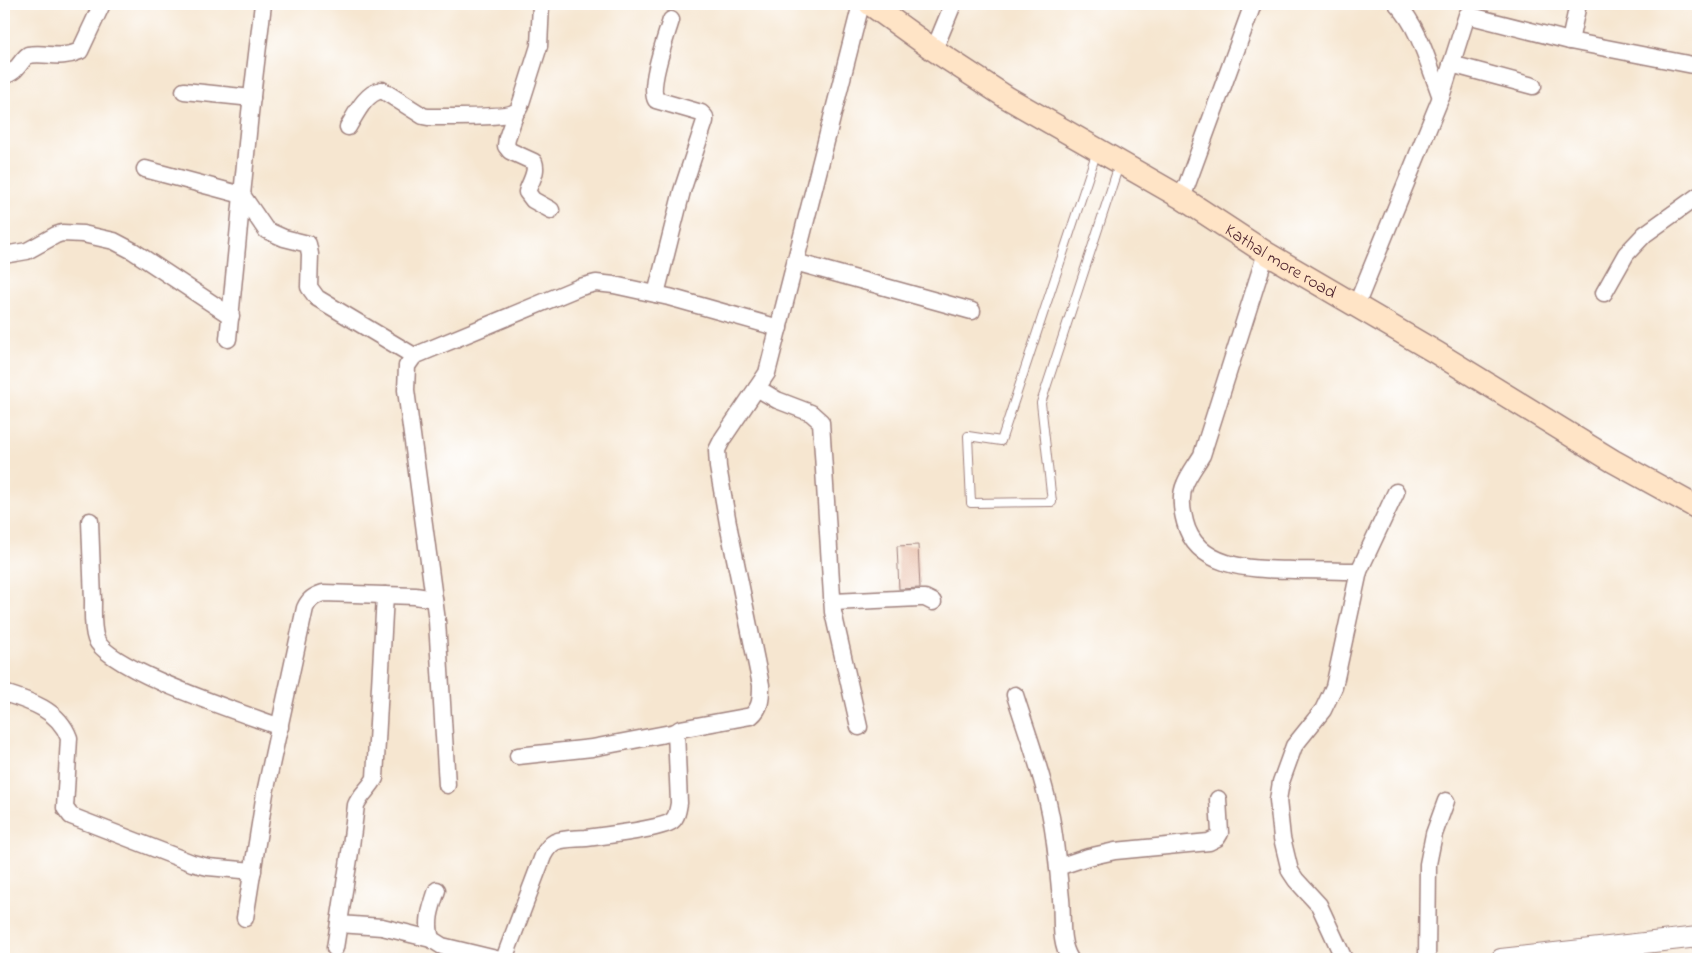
<svg xmlns="http://www.w3.org/2000/svg" width="1702" height="963" font-family="'Indie Flower',sans-serif">
  <style>
    .building { fill: #e5b399 }
    .lines { fill: none; stroke-linecap: round; stroke-linejoin: round }
    .service-casing { stroke: #a0827e; stroke-width: 10 }
    .minor-casing { stroke: #a0827e; stroke-width: 19 }
    .tertiary-casing { stroke: #a0827e; stroke-width: 22 }
    .secondary-casing { stroke: #a0827e; stroke-width: 25 }
    .service { stroke: #fff; stroke-width: 8 }
    .minor { stroke: #fff; stroke-width: 16 }
    .tertiary { stroke: #fff; stroke-width: 20 }
    .secondary { stroke: #ffe4c6; stroke-width: 22 }
    .labels { text-anchor: middle; stroke-width: 4; stroke-linejoin: round; paint-order: stroke }
    .street-label { font-size: 18px; fill: #4a1f2b; stroke: #fff }
  </style>
  <rect width="100%" height="100%" fill="#fff"/>
  <filter id="ink" filterUnits="userSpaceOnUse"><feTurbulence type="fractalNoise" baseFrequency=".02" numOctaves="2"/><feDisplacementMap in="SourceGraphic" scale="10" xChannelSelector="R" yChannelSelector="G"/><feConvolveMatrix kernelMatrix="1 2 1 2 8 2 1 2 1" color-interpolation-filters="sRGB"/></filter>
  <filter id="wash" filterUnits="userSpaceOnUse"><feTurbulence type="fractalNoise" baseFrequency=".0096" numOctaves="4" result="noise"/><feDisplacementMap in="SourceGraphic" scale="20" xChannelSelector="R" yChannelSelector="G"/><feGaussianBlur stdDeviation="1.12" result="paint"/><feColorMatrix in="noise" values="0 0 0 0 0 0 0 0 0 0 0 0 0 0 0 0 0 1.4 0 .05"/><feComposite in="paint" operator="in"/></filter>
  <g filter="url(#wash)">
    <rect width="100%" height="100%" fill="#f6e6d0"/>
    <g id="blocks">
      <path class="building" d="M918 545 920 588 899 589 897 546Z"/>
    </g>
  </g>
  <g filter="url(#ink)">
    <use href="#blocks" fill-opacity="0" stroke="#a0827e" stroke-width="1"/>
    <g class="lines">
      <defs>
        <path id="service" d="M1097 151 1001 441 968 436 971 503 1052 502 1041 403 1119 165"/>
        <g id="minor">
          <path d="M1397 4C1420 28 1429 66 1441 97"/>
          <path d="M1570 41 1578 4"/>
          <path d="M934 50 953 4"/>
          <path d="M1451 64 1533 86"/>
          <path d="M4 75C17 73 19 62 28 55 48 52 59 60 80 51L102 4"/>
          <path d="M184 91 252 98"/>
          <path d="M516 112 507 138 506 146 510 151 534 162C538 172 530 182 527 192L533 200 551 210"/>
          <path d="M348 127C356 114 365 93 382 90L423 116 428 117C442 117 507 118 515 112 518 111 519 108 520 106L539 46 541 4"/>
          <path d="M145 169 242 195 266 230 284 238 308 244 310 254 309 287 317 298 414 356"/>
          <path d="M1182 198 1253 4"/>
          <path d="M1266 253 1202 455C1196 465 1189 474 1185 484 1180 495 1182 511 1185 522 1197 570 1254 569 1294 570 1316 570 1337 571 1359 571"/>
          <path d="M4 255 27 251 56 235 62 233 83 234 114 241 133 251 231 316"/>
          <path d="M795 262 972 311"/>
          <path d="M1604 293 1626 254 1645 234 1698 196"/>
          <path d="M656 294 682 191 705 121V117L701 113 656 100C648 86 666 37 671 20"/>
          <path d="M1356 306 1441 97 1467 15 1570 41 1698 66"/>
          <path d="M228 339 250 113 263 4"/>
          <path d="M757 388 777 400 811 413 821 422 833 612 859 727"/>
          <path d="M90 521C91 548 92 574 93 601 93 613 92 628 96 639 108 670 245 714 280 727"/>
          <path d="M833 602 919 598H925L933 602"/>
          <path d="M4 693C30 701 59 710 69 738L65 808 71 816 192 863 208 867 253 871"/>
          <path d="M1015 695C1027 733 1042 772 1050 812 1056 841 1058 870 1061 899 1063 918 1059 942 1070 959"/>
          <path d="M518 756 592 748 676 732"/>
          <path d="M447 785 437 621 406 390 407 366 414 356 580 287 596 283 614 285 669 297 779 328"/>
          <path d="M1058 867 1088 857 1115 851 1209 842 1217 838 1220 833 1218 799"/>
          <path d="M437 890C431 908 426 921 431 939L442 946 496 959"/>
          <path d="M245 918 265 793 305 608C309 599 314 596 323 593L415 596 434 599"/>
          <path d="M339 924 382 927 431 939"/>
          <path d="M1626 944 1627 959"/>
          <path d="M335 948 351 846 356 805C360 795 370 788 375 778L385 595"/>
          <path d="M504 959 543 856C546 850 549 845 555 842 564 838 576 839 586 838 601 836 662 829 672 821 677 817 678 809 679 803L676 732 680 729 751 716C761 708 761 698 761 685L729 529 718 467 717 450 723 438 767 373 861 4"/>
          <path d="M1344 959 1319 905 1296 880 1290 871 1282 838 1278 800 1281 782 1294 746 1323 710 1334 687 1359 571 1396 492"/>
          <path d="M1427 959 1428 864 1434 834 1446 801"/>
        </g>
        <path id="tertiary" d="M1501 959 1698 937"/>
        <g id="secondary">
          <path id="s1" d="M870 4 934 50 1006 97 1182 198 1266 253 1437 353 1613 461 1698 508"/>
        </g>
      </defs>
      <use href="#service" class="service-casing"/>
      <use href="#minor" class="minor-casing"/>
      <use href="#tertiary" class="tertiary-casing"/>
      <use href="#secondary" class="secondary-casing"/>
      <use href="#service" class="service"/>
      <use href="#minor" class="minor"/>
      <use href="#tertiary" class="tertiary"/>
      <use href="#secondary" class="secondary"/>
    </g>
  </g>
  <g class="labels">
    <g class="street-label">
      <text dy="6" stroke="none"><textPath href="#s1" startOffset="485">Kathal more road</textPath></text>
    </g>
  </g>
  <rect width="1702" height="963" fill="none" stroke="#fff" stroke-width="20"/>
</svg>
